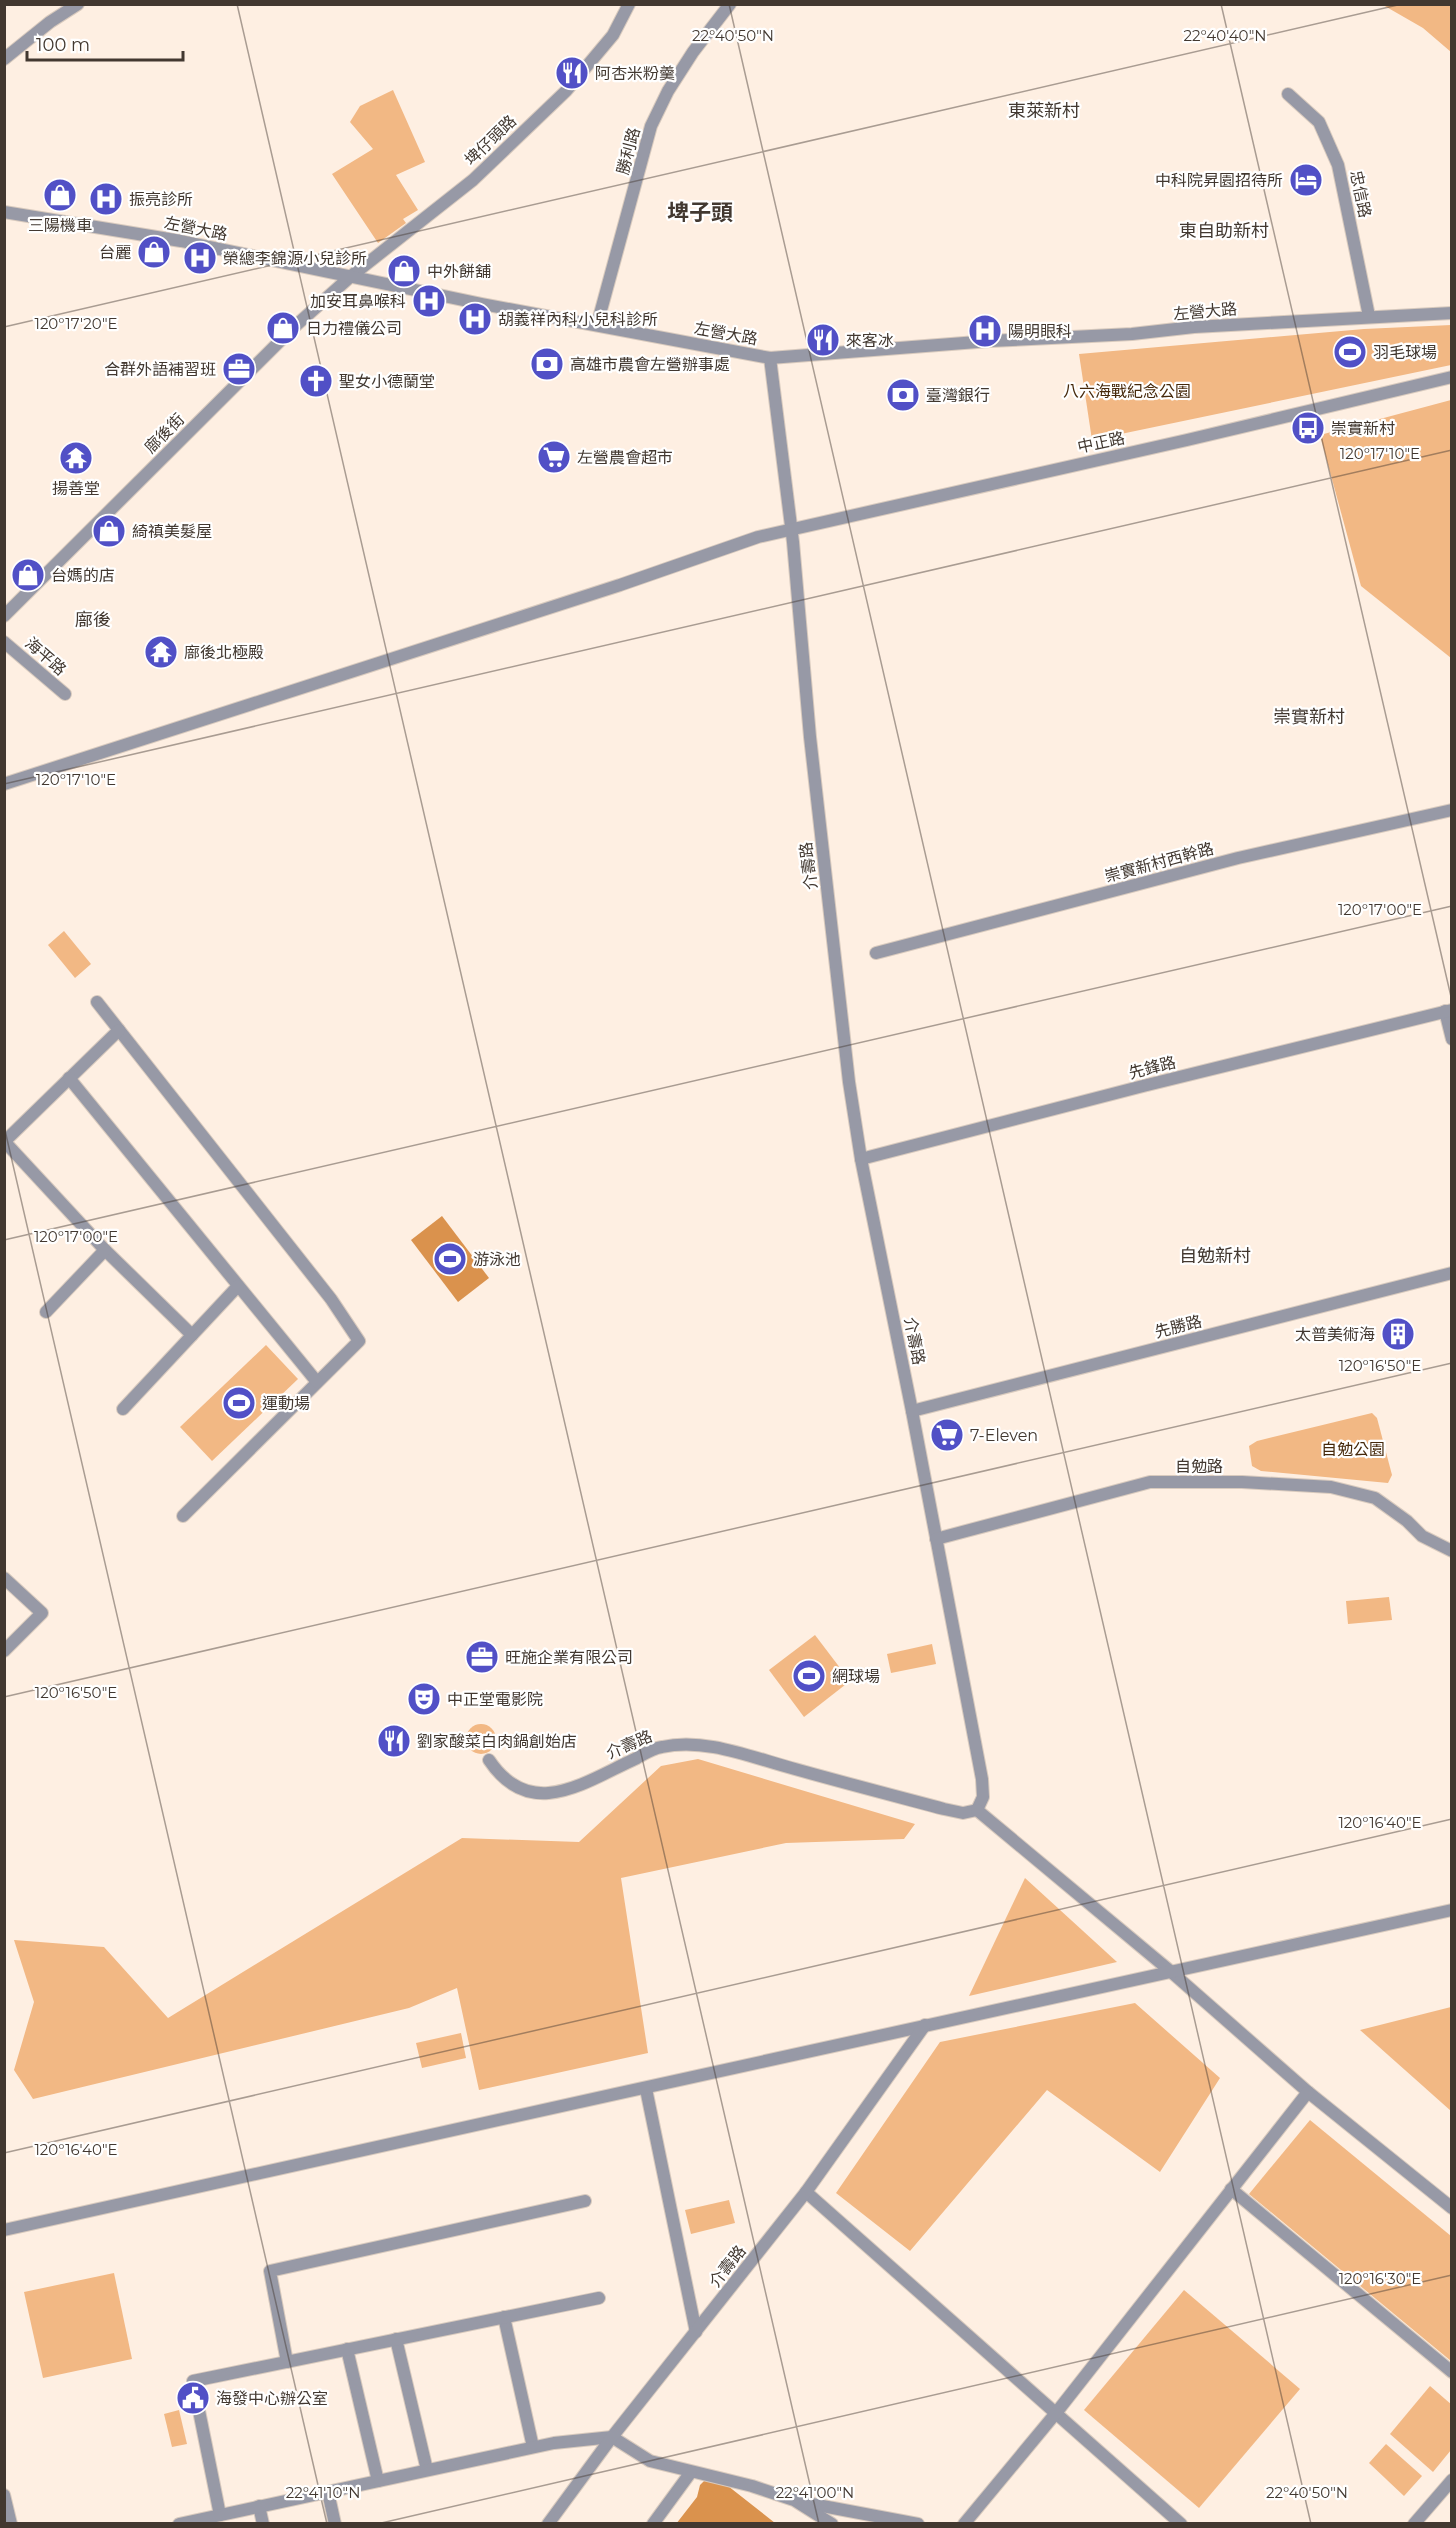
<svg xmlns="http://www.w3.org/2000/svg" width="1456" height="2528" font-family="Montserrat,'Noto Sans TC',sans-serif">
  <style>
    .green { fill: #f2b884 }
    .water { fill: #da924d }
    .lines { fill: none; stroke-linecap: round; stroke-linejoin: round }
    .minor-casing { stroke: #d8cabe; stroke-width: 14 }
    .tertiary-casing { stroke: #d8cabe; stroke-width: 14 }
    .minor { stroke: #9799a6; stroke-width: 12 }
    .tertiary { stroke: #9799a6; stroke-width: 12 }
    .ticks { fill: none; stroke: #423830; stroke-width: 1.5; stroke-opacity: 0.45 }
    .labels { text-anchor: middle; stroke-width: 4.5; stroke-linejoin: round; paint-order: stroke }
    .poi-label { font-size: 16px; fill: #423830; stroke: #fff; text-anchor: start }
    .street-label { font-size: 16px; fill: #423830; stroke: #fff }
    .park-label { font-size: 16px; fill: #46290b; stroke: #fff }
    .neighbourhood-label { font-size: 18px; fill: #423830; stroke: #fff }
    .district-label { font-size: 22px; font-weight: bold; fill: #423830; stroke: #fff }
    .ticks-label { font-size: 15px; text-anchor: middle; fill: #423830; stroke: #fff; stroke-width: 4.5; stroke-linejoin: round; paint-order: stroke }
  </style>
  <rect width="100%" height="100%" fill="#feefe2"/>
  <g class="green">
    <path d="M1383 5H1451V52L1423 28Z"/>
    <path d="M393 90 425 162 396 175 418 210 403 219 406 223 378 243 332 174 373 149 350 122 360 106Z"/>
    <path d="M1451 325V365L1092 440 1079 354 1364 329Z"/>
    <path d="M1451 400H1452L1451 658 1361 586 1320 435Z"/>
    <path d="M64 931 91 964 75 978 48 945Z"/>
    <path d="M266 1345 298 1379 212 1461 180 1427Z"/>
    <path d="M1372 1413 1377 1418 1392 1475 1388 1483 1261 1471 1252 1466 1249 1446 1257 1441Z"/>
    <path d="M1389 1597 1392 1620 1348 1624 1346 1601Z"/>
    <path d="M815 1635 850 1681 804 1717 769 1670Z"/>
    <path d="M932 1644 936 1664 891 1673 887 1654Z"/>
    <circle cx="481" cy="1739" r="15"/>
    <path d="M698 1759 915 1824 904 1839 786 1843 621 1878 648 2053 479 2090 457 1988 409 2008 33 2099 14 2070 34 2002 14 1940 104 1947 168 2018 462 1838 579 1842 661 1766Z"/>
    <path d="M1025 1878 1117 1962 969 1996Z"/>
    <path d="M1135 2003 1220 2078 1160 2172 1047 2090 910 2251 836 2193 940 2042Z"/>
    <path d="M1451 2007H1452L1451 2111 1360 2030Z"/>
    <path d="M461 2033 466 2058 422 2068 416 2043Z"/>
    <path d="M1310 2120 1451 2236V2361L1249 2194Z"/>
    <path d="M729 2200 735 2223 691 2234 685 2210Z"/>
    <path d="M114 2273 132 2359 43 2378 24 2292Z"/>
    <path d="M1184 2290 1300 2389 1199 2508 1084 2410Z"/>
    <path d="M1430 2386 1452 2405 1451 2450 1433 2472 1390 2434Z"/>
    <path d="M179 2410 187 2444 172 2447 164 2414Z"/>
    <path d="M1386 2444 1422 2476 1404 2496 1369 2463Z"/>
  </g>
  <g class="water">
    <path d="M442 1216 489 1278 458 1302 411 1240Z"/>
    <path d="M706 2479 728 2486 775 2523 676 2524 697 2497 700 2485Z"/>
  </g>
  <g class="lines">
    <defs>
      <g id="minor">
        <path d="M4 59 50 22 78 4"/>
        <path d="M1288 94 1319 122 1338 165 1369 316"/>
        <path d="M597 325 651 126 668 91 693 52 730 4"/>
        <path d="M770 358 793 542 810 737 849 1082 861 1159 912 1411 982 1779 983 1797 977 1810"/>
        <path d="M4 616 293 328 350 277 473 180 566 91 613 35 629 4"/>
        <path d="M4 642 65 694"/>
        <path d="M4 784 620 585 758 537 1187 440 1452 377"/>
        <path d="M876 953 1238 858 1452 810"/>
        <path d="M97 1002 331 1299 359 1341 183 1516"/>
        <path d="M1445 1011 1452 1039"/>
        <path d="M119 1030 5 1141H4L105 1250 192 1335"/>
        <path d="M69 1078 317 1382"/>
        <path d="M861 1159 1143 1086 1452 1010"/>
        <path d="M46 1312 105 1250"/>
        <path d="M123 1409 238 1286"/>
        <path d="M912 1411 1452 1273"/>
        <path d="M936 1539 1150 1482H1242L1331 1487 1375 1498 1407 1521 1422 1536 1452 1551"/>
        <path d="M4 1578 42 1613 4 1651"/>
        <path d="M489 1760C531 1823 586 1781 637 1758 644 1754 653 1748 662 1747 705 1737 753 1758 795 1769 845 1783 895 1796 944 1809L963 1813 977 1810"/>
        <path d="M977 1810 1169 1970 1308 2092 1452 2208"/>
        <path d="M646 2089 696 2332"/>
        <path d="M1231 2189 1452 2372"/>
        <path d="M806 2192 1181 2524"/>
        <path d="M4 2230C487 2124 968 2013 1452 1910"/>
        <path d="M504 2317 533 2447"/>
        <path d="M396 2339 427 2470"/>
        <path d="M347 2349 378 2481"/>
        <path d="M287 2362 270 2271 585 2201"/>
        <path d="M328 2492 335 2524"/>
        <path d="M4 2495 11 2524"/>
        <path d="M801 2502 918 2524"/>
        <path d="M259 2506 263 2524"/>
        <path d="M220 2515 193 2381 599 2298"/>
        <path d="M179 2524 554 2443 612 2437 650 2461 752 2486 794 2500 832 2524"/>
        <path d="M548 2524 612 2437 806 2192 925 2025"/>
        <path d="M653 2524 691 2472"/>
        <path d="M964 2524 1056 2413 1308 2092"/>
        <path d="M1414 2524 1452 2480"/>
      </g>
      <path id="tertiary" d="M4 212 181 241 482 304 770 358 990 341 1132 334 1194 327 1452 313"/>
    </defs>
    <use href="#minor" class="minor-casing"/>
    <use href="#tertiary" class="tertiary-casing"/>
    <use href="#minor" class="minor"/>
    <use href="#tertiary" class="tertiary"/>
  </g>
  <path class="ticks" d="M237 4 819 2524M729 4 1311 2524M1221 4 1452 1001M4 327 1402 4M4 784 1452 450M4 1126 327 2524M4 1240 1452 906M4 1697 1452 1363M4 2153 1452 1819M377 2524 1452 2275"/>
  <defs>
    <symbol id="restaurant-disc" viewBox="-11 -11 22 22"><circle r="9.5" fill="#5150c6" stroke="#fff"/><path d="M-5-6h1v4h1v-4h1v4h1v-4h1v5L-1.5 .5V6h-2V.5L-5-1ZM5-6V6H3V1.5H1.5Q1.5-4 5-6Z" fill="#fff"/></symbol>
    <symbol id="hotel-disc" viewBox="-11 -11 22 22"><circle r="9.5" fill="#5150c6" stroke="#fff"/><path d="M-6-4.5h1.5V1H6V5H4.5V3h-9V5H-6ZM-4 0a1.8 1.8 0 1 1 3.6 0ZM.5 0V-2.5h3Q6-2.5 6 0Z" fill="#fff"/></symbol>
    <symbol id="shop-disc" viewBox="-11 -11 22 22"><circle r="9.5" fill="#5150c6" stroke="#fff"/><path d="M-5-2.5h2.3a2.7 3.5 0 0 1 5.4 0H5L5.5 6h-11ZM-1.5-2.5h3a1.5 2.3 0 0 0-3 0Z" fill="#fff"/></symbol>
    <symbol id="hospital-disc" viewBox="-11 -11 22 22"><circle r="9.5" fill="#5150c6" stroke="#fff"/><path d="M-5-5h3v3.5h4V-5h3V5h-3V1.5h-4V5h-3Z" fill="#fff"/></symbol>
    <symbol id="stadium-disc" viewBox="-11 -11 22 22"><circle r="9.5" fill="#5150c6" stroke="#fff"/><path d="M0-5a6.5 5 0 1 0 0 10a6.5 5 0 1 0 0-10ZM-3.5-1.8h7v3.6h-7Z" fill="#fff"/></symbol>
    <symbol id="bank-disc" viewBox="-11 -11 22 22"><circle r="9.5" fill="#5150c6" stroke="#fff"/><path d="M-6-4H6V4H-6ZM0-2.3a2.3 2.3 0 1 0 0 4.6a2.3 2.3 0 1 0 0-4.6Z" fill="#fff"/></symbol>
    <symbol id="office-disc" viewBox="-11 -11 22 22"><circle r="9.5" fill="#5150c6" stroke="#fff"/><path d="M-6-3h4V-5.5h4V-3h4V5H-6ZM-1-4.5V-3h2v-1.5ZM-6 0V1H6V0Z" fill="#fff"/></symbol>
    <symbol id="church-disc" viewBox="-11 -11 22 22"><circle r="9.5" fill="#5150c6" stroke="#fff"/><path d="M-1.2-6h2.4v3.5h3.3v2.4h-3.3V6h-2.4V-.1h-3.3v-2.4h3.3Z" fill="#fff"/></symbol>
    <symbol id="bus-disc" viewBox="-11 -11 22 22"><circle r="9.5" fill="#5150c6" stroke="#fff"/><path d="M-5-6H5V4H4V6H2V4H-2V6H-4V4H-5ZM-3.5-4V0h7V-4ZM-3.5 1.2v1.5H-2V1.2ZM2 1.2v1.5H3.5V1.2Z" fill="#fff"/></symbol>
    <symbol id="supermarket-disc" viewBox="-11 -11 22 22"><circle r="9.5" fill="#5150c6" stroke="#fff"/><path d="M-6-5.5h2.5l.6 2H6L4.5 2H-2.5L-4.4-4H-6ZM-1.5 3.2a1.3 1.3 0 1 0 .1 0ZM3 3.2a1.3 1.3 0 1 0 .1 0Z" fill="#fff"/></symbol>
    <symbol id="temple-disc" viewBox="-11 -11 22 22"><circle r="9.5" fill="#5150c6" stroke="#fff"/><path d="M0-6L5-2H3V0L6.5 2.5H4V6H1.5V3h-3V6H-4V2.5H-6.5L-3 0V-2H-5Z" fill="#fff"/></symbol>
    <symbol id="building-disc" viewBox="-11 -11 22 22"><circle r="9.5" fill="#5150c6" stroke="#fff"/><path d="M-4-6H4V6H1V3H-1V6H-4ZM-2.5-4.3h1.7v1.8h-1.7ZM.8-4.3h1.7v1.8H.8ZM-2.5-1h1.7V.8h-1.7ZM.8-1h1.7V.8H.8Z" fill="#fff"/></symbol>
    <symbol id="theatre-disc" viewBox="-11 -11 22 22"><circle r="9.5" fill="#5150c6" stroke="#fff"/><path d="M-5-5.5Q0-4 5-5.5V0Q5 5 0 6Q-5 5-5 0ZM-3.3-2.5H-1v1.5H-3.3ZM1-2.5H3.3v1.5H1ZM-2.8 1Q0 5.5 2.8 1Z" fill="#fff"/></symbol>
    <symbol id="civic-disc" viewBox="-11 -11 22 22"><circle r="9.5" fill="#5150c6" stroke="#fff"/><path d="M-.6-6.5H3V-4.5H.6V-3L4-1V1h2V6H-6V1h2V-1L-.6-3ZM-1.2 2.5V6h2.4V2.5Z" fill="#fff"/></symbol>
  </defs>
  <g fill-rule="evenodd">
    <use href="#restaurant-disc" x="553" y="54" width="38" height="38"/>
    <use href="#hotel-disc" x="1287" y="161" width="38" height="38"/>
    <use href="#shop-disc" x="41" y="176" width="38" height="38"/>
    <use href="#hospital-disc" x="87" y="180" width="38" height="38"/>
    <use href="#shop-disc" x="135" y="233" width="38" height="38"/>
    <use href="#hospital-disc" x="181" y="239" width="38" height="38"/>
    <use href="#shop-disc" x="385" y="252" width="38" height="38"/>
    <use href="#hospital-disc" x="410" y="282" width="38" height="38"/>
    <use href="#hospital-disc" x="456" y="300" width="38" height="38"/>
    <use href="#shop-disc" x="264" y="309" width="38" height="38"/>
    <use href="#hospital-disc" x="966" y="312" width="38" height="38"/>
    <use href="#restaurant-disc" x="804" y="321" width="38" height="38"/>
    <use href="#stadium-disc" x="1331" y="333" width="38" height="38"/>
    <use href="#bank-disc" x="528" y="345" width="38" height="38"/>
    <use href="#office-disc" x="220" y="350" width="38" height="38"/>
    <use href="#church-disc" x="297" y="362" width="38" height="38"/>
    <use href="#bank-disc" x="884" y="376" width="38" height="38"/>
    <use href="#bus-disc" x="1289" y="409" width="38" height="38"/>
    <use href="#supermarket-disc" x="535" y="438" width="38" height="38"/>
    <use href="#temple-disc" x="57" y="439" width="38" height="38"/>
    <use href="#shop-disc" x="90" y="512" width="38" height="38"/>
    <use href="#shop-disc" x="9" y="556" width="38" height="38"/>
    <use href="#temple-disc" x="142" y="633" width="38" height="38"/>
    <use href="#stadium-disc" x="431" y="1240" width="38" height="38"/>
    <use href="#building-disc" x="1379" y="1315" width="38" height="38"/>
    <use href="#stadium-disc" x="220" y="1384" width="38" height="38"/>
    <use href="#supermarket-disc" x="928" y="1416" width="38" height="38"/>
    <use href="#office-disc" x="463" y="1638" width="38" height="38"/>
    <use href="#stadium-disc" x="790" y="1657" width="38" height="38"/>
    <use href="#theatre-disc" x="405" y="1680" width="38" height="38"/>
    <use href="#restaurant-disc" x="375" y="1722" width="38" height="38"/>
    <use href="#civic-disc" x="174" y="2379" width="38" height="38"/>
  </g>
  <g class="labels">
    <g class="poi-label">
      <text x="595" y="79">阿杏米粉羹</text>
      <text x="1283" y="186" text-anchor="end">中科院昇園招待所</text>
      <text x="129" y="205">振亮診所</text>
      <text x="60" y="231" text-anchor="middle">三陽機車</text>
      <text x="131" y="258" text-anchor="end">台麗</text>
      <text x="223" y="264">榮總李錦源小兒診所</text>
      <text x="427" y="277">中外餅舖</text>
      <text x="406" y="307" text-anchor="end">加安耳鼻喉科</text>
      <text x="498" y="325">胡義祥內科小兒科診所</text>
      <text x="306" y="334">日力禮儀公司</text>
      <text x="1008" y="337">陽明眼科</text>
      <text x="846" y="346">來客冰</text>
      <text x="1373" y="358">羽毛球場</text>
      <text x="570" y="370">高雄市農會左營辦事處</text>
      <text x="216" y="375" text-anchor="end">合群外語補習班</text>
      <text x="339" y="387">聖女小德蘭堂</text>
      <text x="926" y="401">臺灣銀行</text>
      <text x="1331" y="434">崇實新村</text>
      <text x="577" y="463">左營農會超市</text>
      <text x="76" y="494" text-anchor="middle">揚善堂</text>
      <text x="132" y="537">綺禛美髮屋</text>
      <text x="51" y="581">台媽的店</text>
      <text x="184" y="658">廍後北極殿</text>
      <text x="473" y="1265">游泳池</text>
      <text x="1375" y="1340" text-anchor="end">太普美術海</text>
      <text x="262" y="1409">運動場</text>
      <text x="970" y="1441">7-Eleven</text>
      <text x="505" y="1663">旺施企業有限公司</text>
      <text x="832" y="1682">網球場</text>
      <text x="447" y="1705">中正堂電影院</text>
      <text x="417" y="1747">劉家酸菜白肉鍋創始店</text>
      <text x="216" y="2404">海發中心辦公室</text>
    </g>
    <g class="street-label">
      <text transform="translate(490 140) rotate(-44)" y="6">埤仔頭路</text>
      <text transform="translate(628 151) rotate(-75)" y="6">勝利路</text>
      <text transform="translate(1361 194) rotate(78)" y="6">忠信路</text>
      <text transform="translate(196 228) rotate(11)" y="6">左營大路</text>
      <text transform="translate(1205 311) rotate(-5)" y="6">左營大路</text>
      <text transform="translate(726 333) rotate(10)" y="6">左營大路</text>
      <text transform="translate(164 433) rotate(-45)" y="6">廍後街</text>
      <text transform="translate(1101 442) rotate(-12)" y="6">中正路</text>
      <text transform="translate(46 656) rotate(41)" y="6">海平路</text>
      <text transform="translate(1159 862) rotate(-15)" y="6">崇實新村西幹路</text>
      <text transform="translate(808 866) rotate(-97)" y="6">介壽路</text>
      <text transform="translate(1152 1067) rotate(-14)" y="6">先鋒路</text>
      <text transform="translate(1178 1326) rotate(-14)" y="6">先勝路</text>
      <text transform="translate(915 1341) rotate(79)" y="6">介壽路</text>
      <text x="1199" y="1472">自勉路</text>
      <text transform="translate(629 1744) rotate(-23)" y="6">介壽路</text>
      <text transform="translate(727 2266) rotate(-52)" y="6">介壽路</text>
    </g>
    <g class="park-label">
      <text x="1127" y="397">八六海戰紀念公園</text>
      <text x="1353" y="1455">自勉公園</text>
    </g>
    <g class="neighbourhood-label">
      <text x="1044" y="117">東萊新村</text>
      <text x="1224" y="237">東自助新村</text>
      <text x="93" y="626">廍後</text>
      <text x="1309" y="723">崇實新村</text>
      <text x="1215" y="1262">自勉新村</text>
    </g>
    <g class="district-label">
      <text x="700" y="220">埤子頭</text>
    </g>
  </g>
  <g class="ticks-label">
    <text x="733" y="41">22°40'50"N</text>
    <text x="1225" y="41">22°40'40"N</text>
    <text x="76" y="329">120°17'20"E</text>
    <text x="1380" y="459">120°17'10"E</text>
    <text x="76" y="785">120°17'10"E</text>
    <text x="1380" y="915">120°17'00"E</text>
    <text x="76" y="1242">120°17'00"E</text>
    <text x="1380" y="1371">120°16'50"E</text>
    <text x="76" y="1698">120°16'50"E</text>
    <text x="1380" y="1828">120°16'40"E</text>
    <text x="76" y="2155">120°16'40"E</text>
    <text x="1380" y="2284">120°16'30"E</text>
    <text x="323" y="2498">22°41'10"N</text>
    <text x="815" y="2498">22°41'00"N</text>
    <text x="1307" y="2498">22°40'50"N</text>
  </g>
  <rect width="1456" height="2528" fill="none" stroke="#423830" stroke-width="12"/>
  <path d="M27 51v9h156v-9" fill="none" stroke="#423830" stroke-width="3"/>
  <text x="36" y="51" font-size="18" fill="#423830" stroke="#ffffff" stroke-width="4.5" paint-order="stroke">100 m</text>
</svg>
